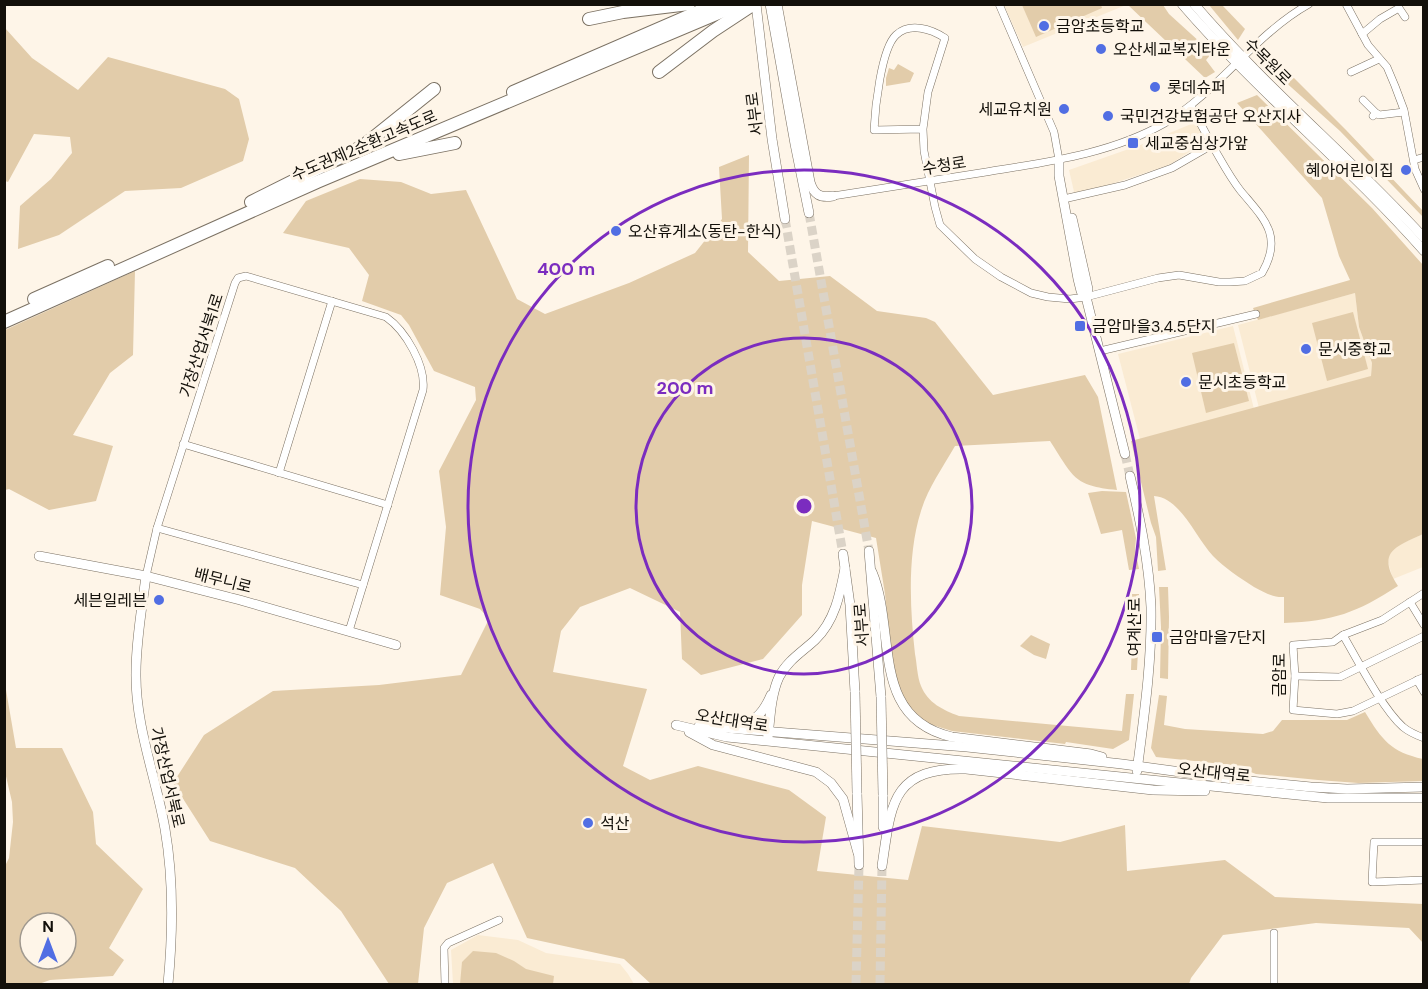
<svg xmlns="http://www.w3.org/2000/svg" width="1428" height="989" font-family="'DM Sans','Noto Sans KR',sans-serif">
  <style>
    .built { fill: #faebd3 }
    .green { fill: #e2ccaa; fill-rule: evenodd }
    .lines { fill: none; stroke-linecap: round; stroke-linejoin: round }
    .secondary-tunnel { stroke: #dbd3c7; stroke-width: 9; stroke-dasharray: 9 4.5; stroke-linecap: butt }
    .street-casing { stroke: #7b7163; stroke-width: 8 }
    .secondary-casing { stroke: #7b7163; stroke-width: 10 }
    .highway-casing { stroke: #7b7163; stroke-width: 14 }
    .street { stroke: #fff; stroke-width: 7 }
    .secondary { stroke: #fff; stroke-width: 9 }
    .highway { stroke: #fff; stroke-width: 12 }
    .secondary-bridge-casing { stroke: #7b7163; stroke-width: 10; stroke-linecap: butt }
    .secondary-bridge { stroke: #fff; stroke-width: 9 }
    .ring { fill: none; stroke: #7b2cbf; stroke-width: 3 }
    .poi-dot { fill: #516ee3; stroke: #fef5e8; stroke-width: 2 }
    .labels { text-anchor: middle; stroke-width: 6; stroke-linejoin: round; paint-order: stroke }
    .poi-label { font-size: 16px; fill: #13100a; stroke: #fef5e8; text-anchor: start }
    .street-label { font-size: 16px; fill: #13100a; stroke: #fef5e8 }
    .centre { fill: #7b2cbf; stroke: #fef5e8; stroke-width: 3 }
    .ring-label { font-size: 18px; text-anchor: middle; font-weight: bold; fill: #7b2cbf; stroke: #fef5e8; stroke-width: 6; stroke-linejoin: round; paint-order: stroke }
  </style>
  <rect width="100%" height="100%" fill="#fef5e8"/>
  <g class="built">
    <path d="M1004 5H1126L1023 47Z"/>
    <path d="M1196 122 1206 141 1169 165 1075 196 1069 170 1143 144Z"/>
    <path d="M1355 293 1359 327 1372 363 1371 377 1259 408 1238 325Z"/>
    <path d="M1233 326 1254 409 1140 439 1118 354Z"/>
    <path d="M1423 534V567L1393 579 1387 559 1391 551 1396 546Z"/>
    <path d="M478 935 518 940 546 953 620 964 628 974 634 984H453L451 950Z"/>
  </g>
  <g class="green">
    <path d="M1101 5 1102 8 1036 37 1022 5Z"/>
    <path d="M1128 5H1163L1169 14 1212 53 1206 60 1215 72 1205 78Z"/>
    <path d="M1209 5H1222L1245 29 1238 40Z"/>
    <path d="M5 28 32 58 78 90 108 57 225 89 239 99 249 139 243 161 181 188 125 191 59 235 18 249 20 206 51 179 72 153 70 137 34 134 8 182 5 181Z"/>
    <path d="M1273 57 1346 130 1423 211V217L1340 131 1263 62Z"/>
    <path d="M898 64 914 73 910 82 886 86V78L889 68 894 70Z"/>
    <path d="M1257 95 1372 208 1423 265V534C1395 547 1376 552 1398 586 1356 613 1334 621 1284 623V597C1274 598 1263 592 1254 587 1240 578 1225 568 1213 556 1196 538 1180 497 1154 496L1166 570 1158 571 1156 537 1151 523 1131 441 1371 376 1372 363 1359 327 1355 293 1258 320 1253 308 1350 280 1339 256 1322 198 1237 103Z"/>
    <path d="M749 155 748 252 779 281 830 276 877 311 926 318 935 322 993 395 1085 375 1098 397 1117 490C1073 486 1073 476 1050 441L955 446C943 467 928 488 921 511 907 555 910 609 915 654 917 664 917 676 921 686 928 703 943 710 959 716L1122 731 1126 694H1134L1129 740 1113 749 1066 742 1065 744 952 731 929 724 917 715 901 696 893 671 885 594 876 538 812 521 802 585V615L763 659 701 675 682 659 680 612 630 588 580 607 561 631 553 672 647 689 623 766 650 780 698 766 789 790 826 817 817 871 908 880 922 826 1060 842 1125 825 1127 871 1225 860 1275 897 1423 904V943L1409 928 1316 923 1223 935 1191 978 1189 984H651L624 959 527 938 493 863 447 883 424 928 418 984H389L341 911 295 868 210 841 173 783 204 735 273 691 379 685 461 675 489 619 480 609 440 595 446 527 439 471 476 400 475 387 434 371 409 325 401 315 362 301 369 275 349 248 283 233 306 201 360 179 401 182 431 194 466 190 517 299 545 314 629 283 695 253 722 219 719 167Z"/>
    <path d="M135 271 133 355 110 373 73 435 113 446 96 501 49 510 9 489 5 490V330Z"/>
    <path d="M1353 312 1368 369 1327 381 1312 323Z"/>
    <path d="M1234 343 1249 401 1206 413 1192 353Z"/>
    <path d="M1102 491 1126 492 1136 538 1135 549 1139 569 1129 570 1122 530 1101 534 1088 493Z"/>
    <path d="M1159 587H1168L1169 617 1168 679 1160 678 1161 627Z"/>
    <path d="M1132 594H1139L1140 615 1137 670H1131L1133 615Z"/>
    <path d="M1031 635 1050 644 1046 659 1034 655 1020 646Z"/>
    <path d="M5 684 16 748H62L93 812 96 844 143 889 109 948 124 960 113 976 50 980 39 984H5L4 868 9 858 13 822 12 802 5 772ZM30 923H66V959H30Z"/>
    <path d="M1159 695 1167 696 1164 725 1185 729 1263 734 1273 731 1282 720H1347L1365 712C1382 740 1391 752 1423 759V781L1358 783 1318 780 1256 774 1232 765 1156 757 1151 748Z"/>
    <path d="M473 951 496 953 514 961 526 969 554 976 553 984H460L462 962Z"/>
  </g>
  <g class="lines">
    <g class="secondary-tunnel">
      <path d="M809 213 869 551"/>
      <path d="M785 219 843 554"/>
      <path d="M1125 454 1130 476"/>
      <path d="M856 984 859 865"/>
      <path d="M880 984 882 866"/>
    </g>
    <defs>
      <g id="street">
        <path d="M999 4 1054 132 1059 160"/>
        <path d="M1346 4 1368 45 1387 67 1395 86 1404 110 1415 169 1424 189"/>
        <path d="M1362 34 1380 19 1399 8 1405 17"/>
        <path d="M1351 72 1379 59"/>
        <path d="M1363 100 1376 113"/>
        <path d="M1373 116 1376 113 1379 115 1404 112"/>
        <path d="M923 129 874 130C875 109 881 49 896 35 910 22 931 29 945 38L928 92 923 129 924 151 935 207 940 225 975 259 1001 277 1031 293 1048 297 1070 299 1086 297 1158 278 1179 275 1219 282H1230L1245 281 1262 273C1284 235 1263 218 1240 190 1229 176 1221 160 1212 145"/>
        <path d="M1414 160 1424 157"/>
        <path d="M833 196C884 188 935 180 986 172 1047 162 1111 154 1165 123 1219 91 1254 35 1309 4"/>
        <path d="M1068 198 1125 185 1172 168 1212 145 1191 106"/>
        <path d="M1100 351 1256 314"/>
        <path d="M183 444 388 505"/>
        <path d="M279 473 332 301"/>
        <path d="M157 528 363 585"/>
        <path d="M146 576 157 528 235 283 238 278 246 276 386 317C406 331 426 366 423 390L349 631"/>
        <path d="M1424 593 1382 620 1343 635 1333 642 1293 645 1295 676 1293 710 1337 714 1353 711 1424 677"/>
        <path d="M1410 602 1424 625"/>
        <path d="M1343 635C1358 661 1382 708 1403 727 1409 732 1416 735 1424 738"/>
        <path d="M1295 676 1340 677 1424 636"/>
        <path d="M1417 680 1424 692"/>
        <path d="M1424 842H1374L1372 882 1424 880"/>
        <path d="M445 984 444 948 448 943 499 920"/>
        <path d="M1274 984V933"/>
      </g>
      <g id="secondary">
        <path d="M756 4 772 139 785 219"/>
        <path d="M770 4 795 144 809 213"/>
        <path d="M777 4 810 182C814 195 820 198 833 196"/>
        <path d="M1182 4C1257 91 1347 164 1424 251"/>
        <path d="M1194 4C1265 87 1350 157 1424 238"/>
        <path d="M1059 160V176L1078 279 1081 291 1086 297 1125 454"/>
        <path d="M1072 218 1088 289 1086 297"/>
        <path d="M1130 476C1140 519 1149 562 1151 607 1152 662 1144 716 1137 771"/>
        <path d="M869 551 881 697"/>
        <path d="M843 554 850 605 855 692"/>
        <path d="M39 556 146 576 240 600 396 645"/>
        <path d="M872 572C897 632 869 718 952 737L1091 754 1102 757"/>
        <path d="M146 576C142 608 136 640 136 672 135 726 156 777 165 829 174 881 173 932 168 984"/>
        <path d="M676 725 727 737 1328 798H1424"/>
        <path d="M730 725C754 723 762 716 771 695"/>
        <path d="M699 726 967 747 1122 764 1240 780 1311 787 1347 789 1424 787"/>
        <path d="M689 732 713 745 816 772 831 783 843 799 858 853"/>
        <path d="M768 737C770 718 771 694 779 677 787 661 802 652 815 640 835 621 840 594 845 568"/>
        <path d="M857 793 859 865"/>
        <path d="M883 827V795"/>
        <path d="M882 866C891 805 891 767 966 769L1153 790 1205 791"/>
      </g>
      <g id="highway">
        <path d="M589 19 623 12 689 4"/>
        <path d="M659 72 713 31 754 4"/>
        <path d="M513 92 716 4"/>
        <path d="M399 154 455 143"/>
        <path d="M251 202 363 146 434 89"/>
        <path d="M34 299 108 266"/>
        <path d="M4 322 317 182 740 4"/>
      </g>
    </defs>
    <use href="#street" class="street-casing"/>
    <use href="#secondary" class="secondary-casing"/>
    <use href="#highway" class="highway-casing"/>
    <use href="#street" class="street"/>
    <use href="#secondary" class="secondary"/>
    <use href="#highway" class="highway"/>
    <defs>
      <g id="secondary-bridge">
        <path d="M855 692 857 793"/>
        <path d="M881 697 883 795"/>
      </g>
    </defs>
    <use href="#secondary-bridge" class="secondary-bridge-casing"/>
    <use href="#secondary-bridge" class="secondary-bridge"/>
  </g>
  <g class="ring">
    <circle cx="804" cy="506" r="168"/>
    <circle cx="804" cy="506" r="336"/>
  </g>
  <g class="poi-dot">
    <circle cx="1044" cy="26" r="6"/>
    <circle cx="1101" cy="49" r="6"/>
    <circle cx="1155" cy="87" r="6"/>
    <circle cx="1064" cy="109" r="6"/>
    <circle cx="1108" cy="116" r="6"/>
    <rect x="1127" y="137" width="12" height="12" rx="3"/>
    <circle cx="1406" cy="170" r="6"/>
    <circle cx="616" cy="231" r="6"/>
    <rect x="1074" y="320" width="12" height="12" rx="3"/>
    <circle cx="1306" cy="349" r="6"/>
    <circle cx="1186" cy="382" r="6"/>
    <circle cx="159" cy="600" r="6"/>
    <rect x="1151" y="631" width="12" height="12" rx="3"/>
    <circle cx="588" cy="823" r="6"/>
  </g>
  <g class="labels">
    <g class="poi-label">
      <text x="1056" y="32">금암초등학교</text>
      <text x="1113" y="55">오산세교복지타운</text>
      <text x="1167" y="93">롯데슈퍼</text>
      <text x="1052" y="115" text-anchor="end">세교유치원</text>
      <text x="1120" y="122">국민건강보험공단 오산지사</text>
      <text x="1145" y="149">세교중심상가앞</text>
      <text x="1394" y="176" text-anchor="end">혜아어린이집</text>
      <text x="628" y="237">오산휴게소(동탄-한식)</text>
      <text x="1092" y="332">금암마을3.4.5단지</text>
      <text x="1318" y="355">문시중학교</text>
      <text x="1198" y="388">문시초등학교</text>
      <text x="147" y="606" text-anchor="end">세븐일레븐</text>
      <text x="1169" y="643">금암마을7단지</text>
      <text x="600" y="829">석산</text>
    </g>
    <g class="street-label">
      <text transform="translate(1268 61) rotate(45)" y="6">수목원로</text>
      <text transform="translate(754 114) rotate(-97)" y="6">서부로</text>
      <text transform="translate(364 145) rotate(-23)" y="6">수도권제2순환고속도로</text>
      <text transform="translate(944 165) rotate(-9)" y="6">수청로</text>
      <text transform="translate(201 345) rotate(-72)" y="6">가장산업서북1로</text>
      <text transform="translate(223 580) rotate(14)" y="6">배무니로</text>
      <text transform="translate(861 625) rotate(-94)" y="6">서부로</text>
      <text transform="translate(1134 627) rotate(-90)" y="6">여계산로</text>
      <text transform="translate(1279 675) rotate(-90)" y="6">금암로</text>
      <text transform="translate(732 720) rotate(9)" y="6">오산대역로</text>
      <text transform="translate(1214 772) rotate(6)" y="6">오산대역로</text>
      <text transform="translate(168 777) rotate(77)" y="6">가장산업서북로</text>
    </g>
  </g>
  <circle cx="804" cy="506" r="9" class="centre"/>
  <g class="ring-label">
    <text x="566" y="275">400 m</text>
    <text x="685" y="394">200 m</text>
  </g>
  <rect width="1428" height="989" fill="none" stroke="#13100a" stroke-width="12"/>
  <g transform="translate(48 941)"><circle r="28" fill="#fef5e8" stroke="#a0998f" stroke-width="1.5"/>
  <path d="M0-4.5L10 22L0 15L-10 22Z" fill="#516ee3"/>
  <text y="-9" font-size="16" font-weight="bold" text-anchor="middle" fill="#13100a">N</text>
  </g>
</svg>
